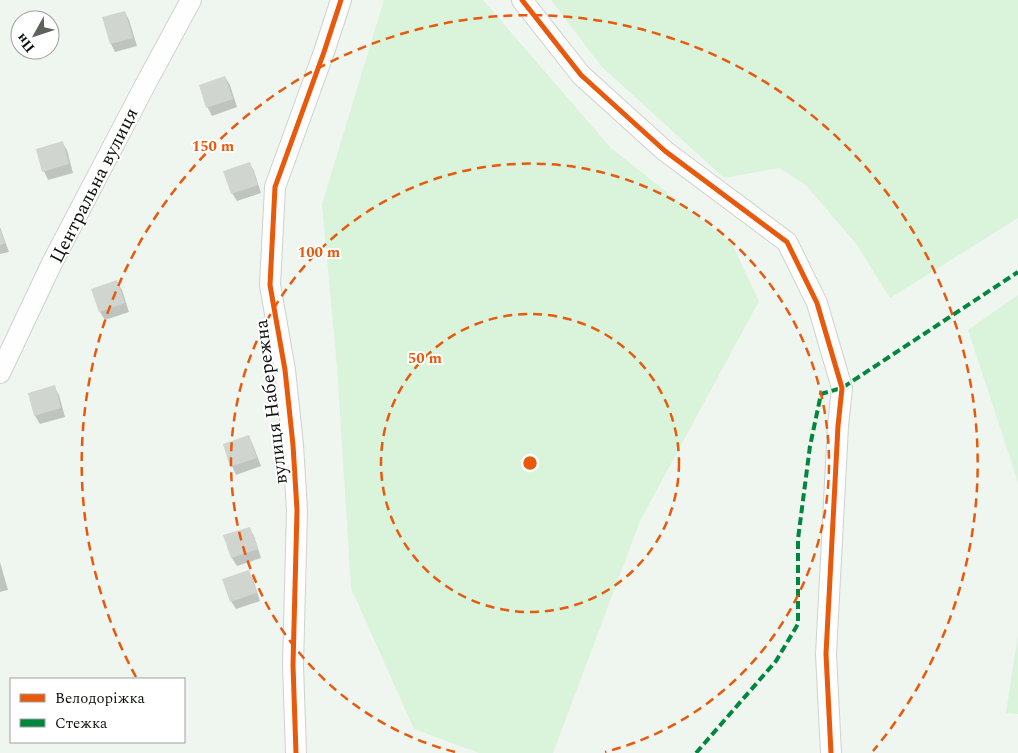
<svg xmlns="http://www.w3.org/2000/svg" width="1018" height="753" font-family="Spectral,serif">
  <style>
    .green { fill: #d9f4da }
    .shadow { fill: #0003 }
    .building { fill: #d0d5d0 }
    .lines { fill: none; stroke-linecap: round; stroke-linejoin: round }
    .minor-casing { stroke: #ced2ce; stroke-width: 22 }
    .minor { stroke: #fdfefd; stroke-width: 20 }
    .quiet { stroke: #00873e; stroke-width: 4; stroke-dasharray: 8 4; stroke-linecap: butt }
    .cycleway-casing { stroke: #fff; stroke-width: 8 }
    .cycleway { stroke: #e8590c; stroke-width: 5 }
    .ring { fill: none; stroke: #e8590c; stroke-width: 2.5; stroke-dasharray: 9 6 }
    .labels { text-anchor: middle; stroke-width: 4; stroke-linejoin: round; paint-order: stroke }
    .street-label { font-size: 19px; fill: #0f130f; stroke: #fff }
    .centre { fill: #e8590c; stroke: #fff; stroke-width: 2.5 }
    .ring-label { font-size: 15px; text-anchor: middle; font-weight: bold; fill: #e8590c; stroke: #fff; stroke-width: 4; stroke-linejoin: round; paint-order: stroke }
  </style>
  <rect width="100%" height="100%" fill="#eff5ef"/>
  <g class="green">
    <path d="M384 0H483L611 148 732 244 759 301 640 521 553 753H479L414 729 351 588 337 367 322 204Z"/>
    <path d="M551 0H1018V218L890 298 857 245 806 185 779 168 724 178 601 66Z"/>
    <path d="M1018 295V482L968 330Z"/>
    <path d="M1018 635V714L1006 713Z"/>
  </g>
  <g class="shadow">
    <path d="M125 12 129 20 137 46 115 52 111 44Z"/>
    <path d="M225 77 230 85 237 107 212 116 208 108 200 86Z"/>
    <path d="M62 142 67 150 73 173 48 180 44 171Z"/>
    <path d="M249 163 254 171 261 193 237 201 232 193Z"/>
    <path d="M0 227 9 252 0 254Z"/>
    <path d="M117 282 122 290 129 312 105 320 100 312Z"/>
    <path d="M54 386 59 395 65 417 40 424 35 416 29 394Z"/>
    <path d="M249 437 253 445 261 466 236 475 232 466 224 445Z"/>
    <path d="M249 528 254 536 261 558 237 566 232 558 225 536Z"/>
    <path d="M0 562 8 590 0 592Z"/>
    <path d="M248 571 253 579 260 601 236 609 231 601Z"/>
  </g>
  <g class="building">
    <path d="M125 11 133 38 110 44 102 17Z"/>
    <path d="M225 76 233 99 206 108 199 85Z"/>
    <path d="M63 141 69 164 42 172 36 149Z"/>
    <path d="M250 162 258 185 231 194 223 171Z"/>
    <path d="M0 229 5 243 0 245Z"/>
    <path d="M117 280 125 303 99 312 91 289Z"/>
    <path d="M55 385 61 408 34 416 28 393Z"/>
    <path d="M249 435 257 458 230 467 223 444Z"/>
    <path d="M250 527 258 549 231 558 223 535Z"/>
    <path d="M249 570 257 593 230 602 222 579Z"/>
  </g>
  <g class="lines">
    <defs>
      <g id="minor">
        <path d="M522 0 581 75 665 151 787 242 817 303 842 388 838 426 826 654 831 753"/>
        <path d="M0 373 52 263 144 87 191 0"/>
        <path d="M296 753 293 665 297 510 293 445 285 370 270 285 275 187 324 52 341 0"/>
      </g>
    </defs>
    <use href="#minor" class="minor-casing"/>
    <use href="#minor" class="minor"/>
    <path class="quiet" d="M696 753 776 661 798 624V539L810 446 821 394 842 388 1018 272"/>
    <defs>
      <g id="cycleway">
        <path d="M522 0 581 75 665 151 787 242 817 303 842 388 838 426 826 654 831 753"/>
        <path d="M296 753 293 665 297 510 293 445 285 370 270 285 275 187 324 52 341 0"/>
      </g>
    </defs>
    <use href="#cycleway" class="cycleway-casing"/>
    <use href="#cycleway" class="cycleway"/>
  </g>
  <g class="ring">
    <circle cx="530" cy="463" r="149"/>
    <path d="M455 752A299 299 0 1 1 605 752"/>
    <path d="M136 677A448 448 0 1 1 873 751"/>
  </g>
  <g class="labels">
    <g class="street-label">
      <text transform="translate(93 185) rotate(-63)" y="7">Центральна вулиця</text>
      <text transform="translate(270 402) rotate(-97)" y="7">вулиця Набережна</text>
    </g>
  </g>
  <circle cx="530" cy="463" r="8" class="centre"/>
  <g class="ring-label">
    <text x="213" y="151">150 m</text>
    <text x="319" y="257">100 m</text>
    <text x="425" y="363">50 m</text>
  </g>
  <rect x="10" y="678" width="175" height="65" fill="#ffffff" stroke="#9fa19f"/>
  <rect x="20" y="694" width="25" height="8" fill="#e8590c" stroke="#9fa19f"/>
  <text x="55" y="703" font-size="15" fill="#0f130f">Велодоріжка</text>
  <rect x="20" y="719" width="25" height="8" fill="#00873e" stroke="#9fa19f"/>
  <text x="55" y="728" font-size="15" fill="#0f130f">Стежка</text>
  <g transform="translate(35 35) rotate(230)"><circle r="24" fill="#ffffff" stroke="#9fa19f"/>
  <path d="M0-4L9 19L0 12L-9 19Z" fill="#5d625d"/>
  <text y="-8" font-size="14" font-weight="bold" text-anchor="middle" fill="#0f130f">Пн</text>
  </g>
</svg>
